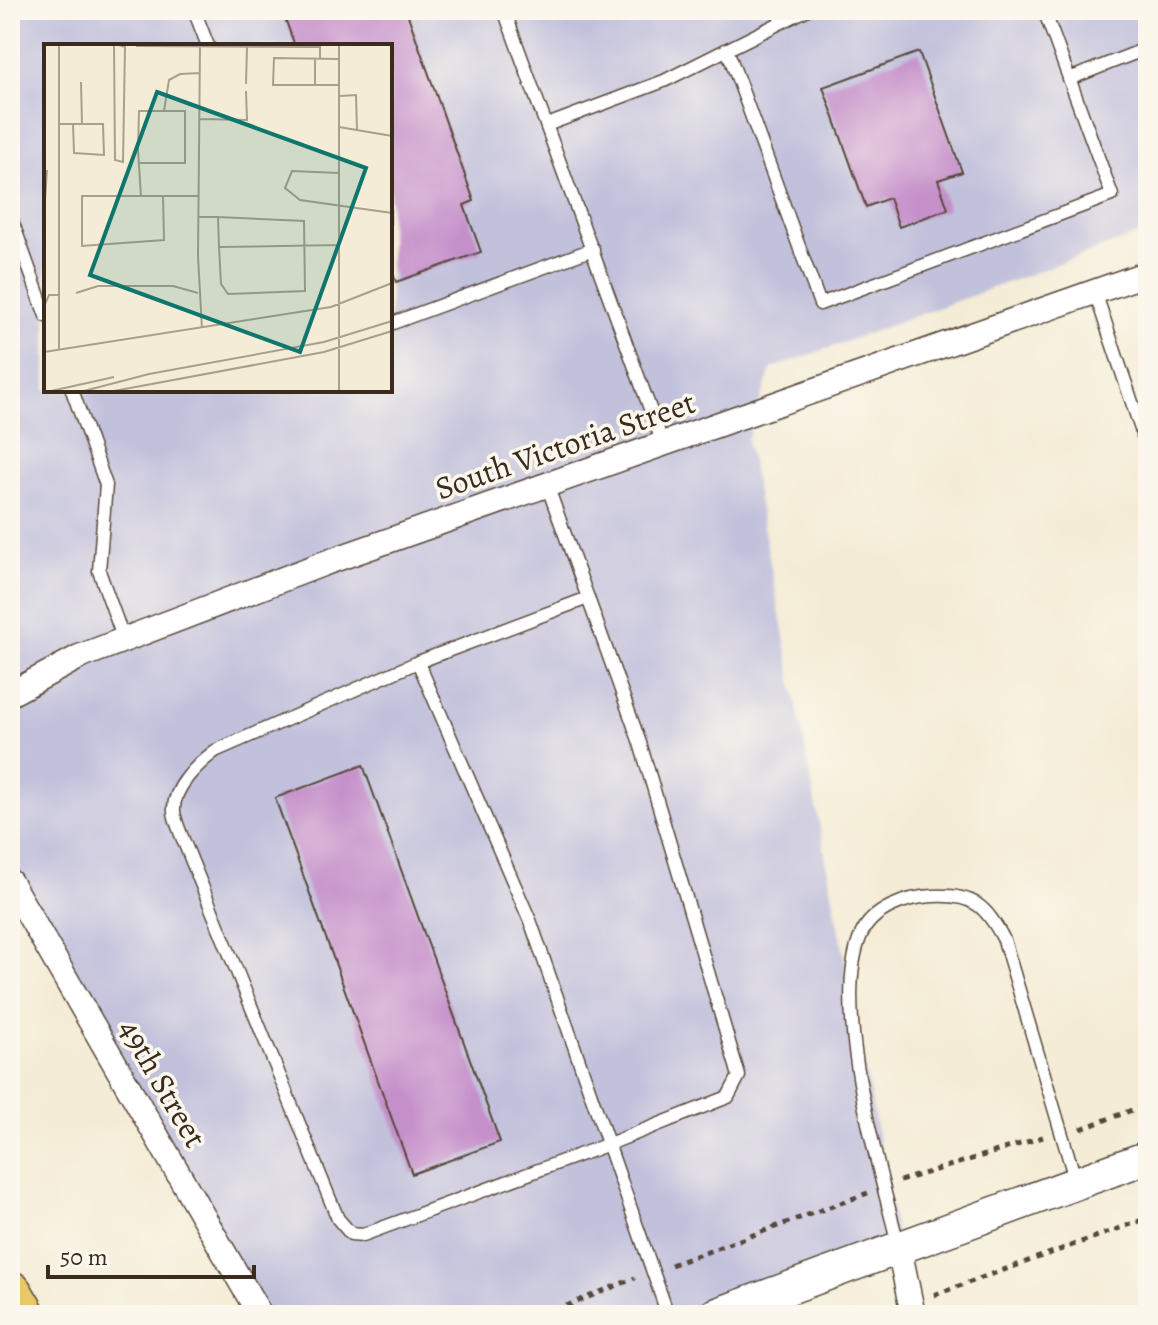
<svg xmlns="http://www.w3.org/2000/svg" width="1158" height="1325" font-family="Alegreya,serif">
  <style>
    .industrial { fill: #c2c1dc; fill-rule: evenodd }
    .building { fill: #c58fca }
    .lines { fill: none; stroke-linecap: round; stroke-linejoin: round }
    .service-casing { stroke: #57473a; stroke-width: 15 }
    .minor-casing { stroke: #57473a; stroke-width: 27 }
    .tertiary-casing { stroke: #57473a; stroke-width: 35 }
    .motorway-casing { stroke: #57473a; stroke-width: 47 }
    .path { stroke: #57473a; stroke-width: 5; stroke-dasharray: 6 6; stroke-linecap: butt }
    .service { stroke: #fff; stroke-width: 12 }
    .minor { stroke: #fff; stroke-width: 24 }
    .tertiary { stroke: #fff; stroke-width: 32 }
    .motorway { stroke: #eac769; stroke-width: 44 }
    .labels { text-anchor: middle; stroke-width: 7; stroke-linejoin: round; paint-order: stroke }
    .street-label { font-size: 32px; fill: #3b2a1e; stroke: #fbf7ec }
    .inset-road { fill: none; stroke: #aa9e8c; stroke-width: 2 }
    .view { fill: #0f766e; fill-opacity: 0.15; stroke: #0f766e; stroke-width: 4 }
    .inset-edge { fill: none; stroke: #3b2a1e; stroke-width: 4 }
  </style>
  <rect width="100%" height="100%" fill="#fbf7ec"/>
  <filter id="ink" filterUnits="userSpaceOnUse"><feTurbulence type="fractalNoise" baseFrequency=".0125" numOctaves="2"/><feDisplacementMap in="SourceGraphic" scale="16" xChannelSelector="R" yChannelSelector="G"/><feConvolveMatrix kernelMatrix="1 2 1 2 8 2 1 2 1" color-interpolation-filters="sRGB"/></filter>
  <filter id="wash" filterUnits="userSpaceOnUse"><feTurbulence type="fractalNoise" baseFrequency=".006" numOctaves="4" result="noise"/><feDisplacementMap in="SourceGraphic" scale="32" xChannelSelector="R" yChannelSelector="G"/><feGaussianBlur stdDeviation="1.8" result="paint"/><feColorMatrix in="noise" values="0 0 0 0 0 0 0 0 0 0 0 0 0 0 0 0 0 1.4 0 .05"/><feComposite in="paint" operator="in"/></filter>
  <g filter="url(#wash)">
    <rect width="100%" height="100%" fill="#f4ecd6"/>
    <path class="industrial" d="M10 10H1148V231L771 369 747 440 899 1248 716 1315H263L10 866ZM46 46H390V390H46Z"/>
    <g id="blocks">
      <g class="building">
        <path d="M282 10H406L474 201 464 205 481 252 396 282 390 265V46H295Z"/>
        <path d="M919 52 962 172 938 180 948 209 899 227 889 198 866 207 823 87Z"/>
        <path d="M363 765 500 1142 412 1174 275 798Z"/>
      </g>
    </g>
  </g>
  <g filter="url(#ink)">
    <use href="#blocks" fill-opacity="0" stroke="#57473a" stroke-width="2"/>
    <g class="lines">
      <defs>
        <g id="service">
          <path d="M194 10 208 46"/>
          <path d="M504 10 663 444"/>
          <path d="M727 49 820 304 1112 195 1044 10"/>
          <path d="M1069 79 1148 48"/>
          <path d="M547 125 664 81 806 10"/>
          <path d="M10 215 46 316"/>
          <path d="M1095 292 1148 450"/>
          <path d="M390 324 593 249"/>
          <path d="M72 390 106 485 99 571 124 640"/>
          <path d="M547 485 588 598 418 662 531 923 668 1315"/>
          <path d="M418 662 215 751C198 764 172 788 174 812 175 820 179 829 182 837L338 1219 351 1234 363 1235 609 1144 728 1097 739 1076 640 743 588 598"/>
          <path d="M899 1248C880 1170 830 1008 861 935 872 909 907 897 933 896 974 894 986 906 1004 940L1076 1182"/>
        </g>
        <g id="minor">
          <path d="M10 694 79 657 325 563 1148 273"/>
          <path d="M10 882 260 1315"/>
          <path d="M899 1248 913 1315"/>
        </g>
        <path id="tertiary" d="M715 1315 1148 1157"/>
        <path id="motorway" d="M10 1293 23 1315"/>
      </defs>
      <use href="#service" class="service-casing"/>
      <use href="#minor" class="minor-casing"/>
      <use href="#tertiary" class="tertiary-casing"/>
      <use href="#motorway" class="motorway-casing"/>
      <g class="path">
        <path d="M1081 1129 1148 1104"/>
        <path d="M900 1181 1043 1137"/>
        <path d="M671 1265 868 1193"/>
        <path d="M934 1295 1148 1218"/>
        <path d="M544 1315 635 1278"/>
      </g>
      <use href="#service" class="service"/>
      <use href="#minor" class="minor"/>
      <use href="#tertiary" class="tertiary"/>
      <use href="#motorway" class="motorway"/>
    </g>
  </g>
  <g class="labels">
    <g class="street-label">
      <text transform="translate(565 445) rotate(-19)" y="11">South Victoria Street</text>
      <text transform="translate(163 1083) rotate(60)" y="11">49th Street</text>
    </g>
  </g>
  <g transform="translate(44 44)">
    <rect width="348" height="348" fill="#f4ecd6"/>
    <path class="inset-road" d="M70 1 71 116 79 118 81 3 75 1M156 1 154 212 158 285M92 2 276 3V15M295 15 230 14 229 41H295M37 38 38 80M202 40 203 3M271 41V15M296 52 312 51 313 86M120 67 125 36 136 30 156 29M155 75 203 76 202 47M15 80H59L60 111 30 109 29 80M295 83 348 92M96 119H141V67H95L94 106 97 152M295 129 248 127 241 144 256 156 348 169M119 152 120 196 38 202V152H154M0 171 3 126M155 173H174L175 203 295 201M174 173 260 177 261 247 184 250 177 240 175 203M32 249 54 242H129L154 249M0 295 1 260 5 251H15M15 306V1M0 308 287 263 348 239M7 347 70 333M40 347 105 330 280 298 348 277M70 347 280 308 348 287M295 347V1"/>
    <path class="view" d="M113 48 322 124 256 308 46 231Z"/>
    <rect width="348" height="348" class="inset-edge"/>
  </g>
  <rect width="1158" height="1325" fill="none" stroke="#fbf7ec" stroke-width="40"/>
  <path d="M48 1265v12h206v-12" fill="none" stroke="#3b2a1e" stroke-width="4"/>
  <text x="60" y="1265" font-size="24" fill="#3b2a1e" stroke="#fbf7ec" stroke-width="6" paint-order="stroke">50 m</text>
</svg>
